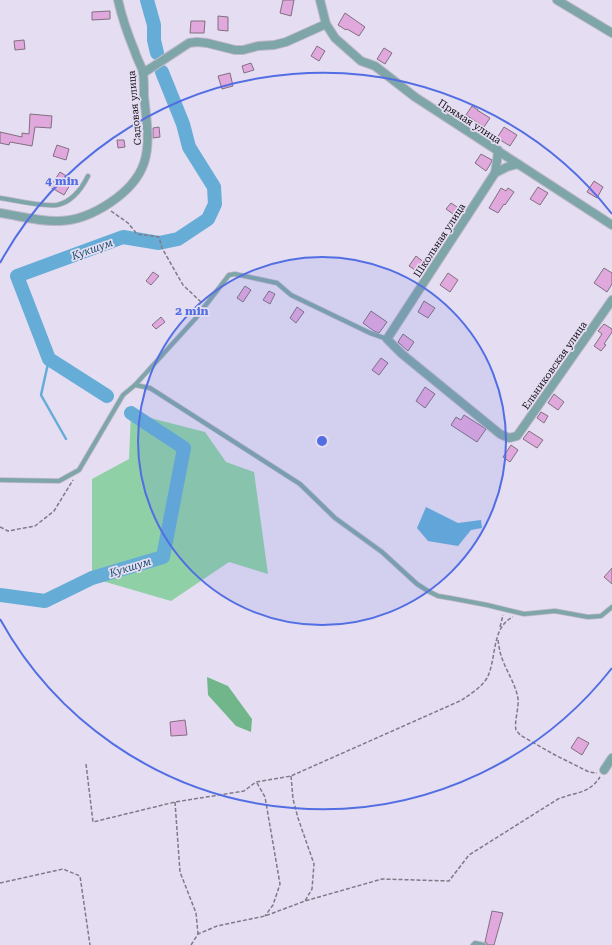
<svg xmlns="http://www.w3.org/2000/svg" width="612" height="945" font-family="'Roboto Serif',serif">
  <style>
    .green { fill: #90d0a6 }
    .forest { fill: #71b68a }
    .water { fill: #65add7 }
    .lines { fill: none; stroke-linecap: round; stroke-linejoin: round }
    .stream { stroke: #65add7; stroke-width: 2.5 }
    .river { stroke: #65add7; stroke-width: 14 }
    .building { fill: #e0a8dd; stroke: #80717f }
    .service-casing { stroke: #bfb8ca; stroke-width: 5.5 }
    .minor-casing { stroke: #bfb8ca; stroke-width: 10 }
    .path { stroke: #807a88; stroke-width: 1.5; stroke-dasharray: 4 2; stroke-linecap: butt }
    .service { stroke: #7ea5a8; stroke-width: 4 }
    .minor { stroke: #7ea5a8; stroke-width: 8 }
    .ring { fill: none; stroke: #526ee3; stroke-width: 2 }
    .labels { text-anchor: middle; stroke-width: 3.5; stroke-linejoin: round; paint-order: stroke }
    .street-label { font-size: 10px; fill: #131017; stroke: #e5ddf1 }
    .water-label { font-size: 11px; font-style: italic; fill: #184f6d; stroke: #e5ddf1 }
    .centre { fill: #526ee3; stroke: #e5ddf1; stroke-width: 2 }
    .ring-label { font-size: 12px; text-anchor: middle; font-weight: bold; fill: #526ee3; stroke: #e5ddf1; stroke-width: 3.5; stroke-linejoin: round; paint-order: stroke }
  </style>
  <rect width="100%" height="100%" fill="#e5ddf1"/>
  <path class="green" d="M131 413 205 432 226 462 254 472 268 574 229 562 171 601 92 578V479L129 459Z"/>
  <path class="forest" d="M207 677 228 686 252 719 251 732 236 726 208 695Z"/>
  <path class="water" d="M426 507 458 523 481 520 482 528 471 530 458 546 428 541 417 528Z"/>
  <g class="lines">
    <path class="stream" d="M49 359 41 395 66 439"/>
    <g class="river">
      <path d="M147 0 154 25V40L157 53"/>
      <path d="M107 396 49 359 17 276 123 237 159 243 178 239 208 219 215 204 214 187 189 147 183 124 162 72"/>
      <path d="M0 595 45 601 92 578 163 557 184 448 131 413"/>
    </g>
  </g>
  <g class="building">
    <path d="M283 0H294L291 16 280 13Z"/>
    <path d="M110 11V19L92 20V12Z"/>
    <path d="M345 13 365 27 359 36 347 29 346 30 338 25Z"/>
    <path d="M218 16 228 17V31L218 30Z"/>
    <path d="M191 21H205L204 33H190Z"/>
    <path d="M24 40 25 49 15 50 14 41Z"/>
    <path d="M317 46 325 51 319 61 311 56Z"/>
    <path d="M384 48 392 53 385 64 377 59Z"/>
    <path d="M251 63 254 70 244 73 242 66Z"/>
    <path d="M230 73 233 86 222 89 218 76Z"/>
    <path d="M472 106 478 110H477L490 118 484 127 466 115Z"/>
    <path d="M30 114 52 116 51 128 35 127 32 146 10 142 9 145 0 143V132L22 137V133L29 134Z"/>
    <path d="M159 127 160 137 153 138V128Z"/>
    <path d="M504 127 517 135 510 146 497 138Z"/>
    <path d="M117 140H124L125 147 118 148Z"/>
    <path d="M57 145 69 149 66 160 53 156Z"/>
    <path d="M481 154 492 160 491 163 486 171 475 163Z"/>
    <path d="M60 172 73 180 64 195 50 187Z"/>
    <path d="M594 181 603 187 597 198 587 192Z"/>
    <path d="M538 187 548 193 540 205 530 199Z"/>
    <path d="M501 188 506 191 508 188 514 192 505 205 504 204 498 213 489 208Z"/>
    <path d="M451 203 460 209 456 216 446 209Z"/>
    <path d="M416 256 425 263 418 272 409 266Z"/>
    <path d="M604 268 612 273V284L607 292 594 283Z"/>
    <path d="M153 272 159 276 151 285 146 281Z"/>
    <path d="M448 273 458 280 450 292 440 285Z"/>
    <path d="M245 286 251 290 243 302 237 298Z"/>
    <path d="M269 291 275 294 270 304 263 300Z"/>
    <path d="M424 301 435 308 428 318 418 312Z"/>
    <path d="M297 307 304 312 296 323 290 318Z"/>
    <path d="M371 311 387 322 379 333 374 331 363 323Z"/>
    <path d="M161 317 165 322 156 329 152 325Z"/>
    <path d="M604 324 612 329V332L604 344 606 345 601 351 594 346 602 334 598 331Z"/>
    <path d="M403 334 414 342 408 351 398 342Z"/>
    <path d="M381 358 388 363 379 375 372 370Z"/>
    <path d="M425 387 435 394 425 408 416 401Z"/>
    <path d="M554 394 564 402 558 410 548 403Z"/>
    <path d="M541 412 548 416 544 423 537 418Z"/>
    <path d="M464 415 486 429 477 442 451 425 456 417 461 420Z"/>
    <path d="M529 431 543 440 537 448 523 439Z"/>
    <path d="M511 445 518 450 510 462 503 457Z"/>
    <path d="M612 568V584L604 577Z"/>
    <path d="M185 720 187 735 171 736 170 722Z"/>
    <path d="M578 737 589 743 582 755 571 748Z"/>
    <path d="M492 911 503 913 494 945H487V943L485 942Z"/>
  </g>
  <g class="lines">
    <defs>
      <g id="service">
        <path d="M0 198C15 200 42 207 57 205 72 202 82 188 88 176"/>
        <path d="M135 385 150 388 300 484 335 518 382 552 417 584 428 591 438 596 450 598 487 605 524 614 555 611 588 617 601 616 612 607"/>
        <path d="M0 480 59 481 79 470 123 395 135 385 195 319 229 275 235 274 277 283 291 295 370 333 387 339"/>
        <path d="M473 945 475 943 484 945"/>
      </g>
      <g id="minor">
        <path d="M320 0 326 24 335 38 361 61 375 66 415 97 612 225"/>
        <path d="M557 0 612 33"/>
        <path d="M143 73 151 68 189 43 197 42 207 43 235 50H243L258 46 274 45 286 42 326 24"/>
        <path d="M518 164 507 167 495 173 387 339 402 354 500 434 509 438 517 436 612 300"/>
        <path d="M495 173 497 161 498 150"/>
        <path d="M0 213C20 216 40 222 60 221 91 220 134 193 144 163 151 143 146 117 144 96 144 89 144 80 143 72 141 65 137 59 135 52 128 35 122 18 118 0"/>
        <path d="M604 770 612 758"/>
      </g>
    </defs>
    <use href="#service" class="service-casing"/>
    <use href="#minor" class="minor-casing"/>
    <g class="path">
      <path d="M111 211 128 223 137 234 159 237 162 248 183 285 201 302"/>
      <path d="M0 527 8 531 35 526 54 511 73 480"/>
      <path d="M500 627 503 615"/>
      <path d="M498 640C499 647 500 654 503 661 508 674 516 685 518 699 519 708 514 722 516 730 517 732 519 733 520 735L555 755 589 772 597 773"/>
      <path d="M86 764 93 822 175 802 244 791 256 782 291 776 462 700C470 694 481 688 487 678 497 659 491 627 513 617"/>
      <path d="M291 776 293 799 298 818 314 864 312 889 305 901"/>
      <path d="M257 783 265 797 280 884 273 905 265 916"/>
      <path d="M175 802 180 872 196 913 198 934"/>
      <path d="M0 883 63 869 80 876 90 945"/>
      <path d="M191 945 198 934 217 926 265 916 305 901 382 879 449 881 469 855 558 799C575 792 589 794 600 777"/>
    </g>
    <use href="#service" class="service"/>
    <use href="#minor" class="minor"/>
  </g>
  <circle cx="322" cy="441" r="184" fill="#526ee3" fill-opacity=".12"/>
  <g class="ring">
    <circle cx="322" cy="441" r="184"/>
    <path d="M612 668A368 368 0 0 1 0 619M0 263A368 368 0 0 1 612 214"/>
  </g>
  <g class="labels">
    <g class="street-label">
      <text transform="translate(134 108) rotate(-95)" y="4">Садовая улица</text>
      <text transform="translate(470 121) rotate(33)" y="4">Прямая улица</text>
      <text transform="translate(439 240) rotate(-57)" y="4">Школьная улица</text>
      <text transform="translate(554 365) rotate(-55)" y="4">Ельниковская улица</text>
    </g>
    <g class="water-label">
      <text transform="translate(92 249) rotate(-20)" y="4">Кукшум</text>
      <text transform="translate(130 567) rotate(-17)" y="4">Кукшум</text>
    </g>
  </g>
  <circle cx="322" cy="441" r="6" class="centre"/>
  <g class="ring-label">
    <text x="62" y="185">4 min</text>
    <text x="192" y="315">2 min</text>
  </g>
</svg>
